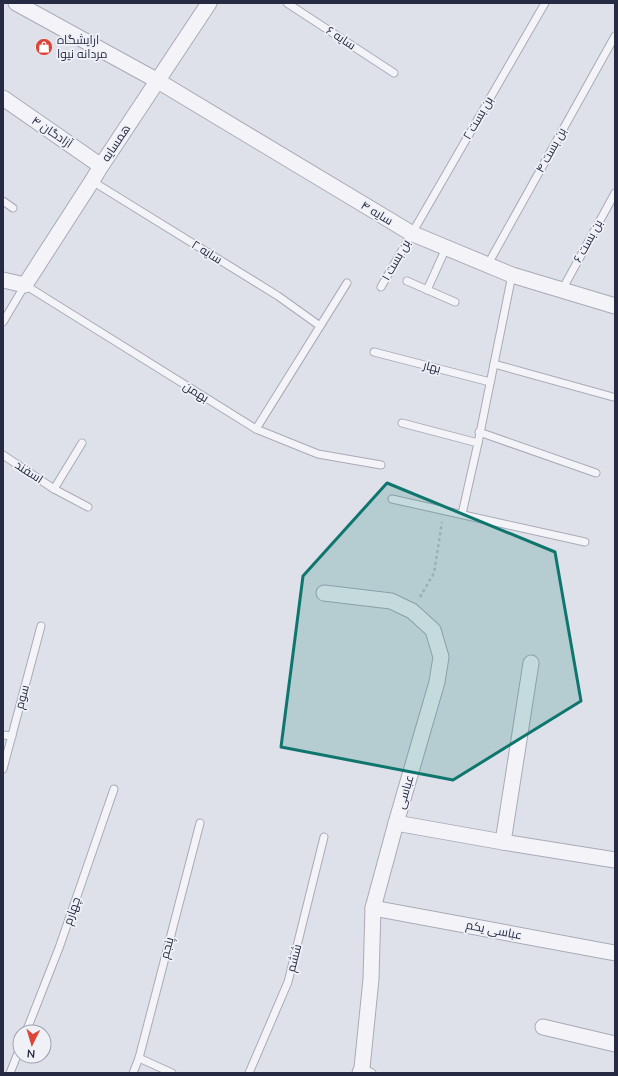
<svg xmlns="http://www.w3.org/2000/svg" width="618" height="1076" font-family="Mulish,Cairo,sans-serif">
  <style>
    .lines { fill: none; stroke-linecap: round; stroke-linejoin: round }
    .lane-casing { stroke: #a8aab8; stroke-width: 9 }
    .street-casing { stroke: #a8aab8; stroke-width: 17 }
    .path { stroke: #bebfc9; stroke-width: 2.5; stroke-dasharray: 3 3; stroke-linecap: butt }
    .lane { stroke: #f3f3f8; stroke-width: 7 }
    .street { stroke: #f3f3f8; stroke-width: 15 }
    .marked { fill: #0f766e; fill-opacity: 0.2; stroke: #0f766e; stroke-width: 3; stroke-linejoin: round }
    .labels { text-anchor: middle; stroke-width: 3.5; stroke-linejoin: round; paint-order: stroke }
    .street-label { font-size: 12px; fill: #262a43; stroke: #eff1f7 }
    .poi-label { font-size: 12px; fill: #262a43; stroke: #eff1f7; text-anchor: start }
  </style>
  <rect width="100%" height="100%" fill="#dfe1ea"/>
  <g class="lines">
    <defs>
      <g id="lane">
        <path d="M287 3 394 73"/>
        <path d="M92 181 278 296 320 326"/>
        <path d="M3 201 13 208"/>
        <path d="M488 264 615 36"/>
        <path d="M407 281 455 302"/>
        <path d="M381 287 545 3"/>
        <path d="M427 290 446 248"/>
        <path d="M562 290 615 193"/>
        <path d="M3 322 25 285 256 429 318 454 381 465"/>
        <path d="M374 352 490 382"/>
        <path d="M494 364 613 397"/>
        <path d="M402 423 478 443"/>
        <path d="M256 429 347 283"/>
        <path d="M479 432 596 473"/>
        <path d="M3 455 54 489 88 507"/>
        <path d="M54 489 82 443"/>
        <path d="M392 499 585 542"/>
        <path d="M462 514 478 443 512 275"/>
        <path d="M3 735 12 736"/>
        <path d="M3 769 41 626"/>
        <path d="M26 1032 59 948 114 789"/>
        <path d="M139 1058 172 1073"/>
        <path d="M362 1068 372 1073"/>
        <path d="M10 1073 20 1048"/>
        <path d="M133 1073 139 1058 200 823"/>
        <path d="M249 1073 288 982 324 837"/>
      </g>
      <g id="street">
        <path d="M16 3 158 81 411 233 512 275 615 306"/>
        <path d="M3 98 101 166"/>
        <path d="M3 280 25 285 92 181 101 166 209 3"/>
        <path d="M324 593 391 601 412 611 433 630 441 657 437 682 396 823 373 908 371 979 362 1068 360 1073"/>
        <path d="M396 823 503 842 615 860"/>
        <path d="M503 842 531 663"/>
        <path d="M373 908 615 953"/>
        <path d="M543 1027 615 1044"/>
      </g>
    </defs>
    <use href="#lane" class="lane-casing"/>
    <use href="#street" class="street-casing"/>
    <path class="path" d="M420 597 434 573 442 522"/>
    <use href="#lane" class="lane"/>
    <use href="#street" class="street"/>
  </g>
  <path class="marked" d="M387 483 555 552 581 701 453 780 281 747 303 576Z"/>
  <defs>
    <symbol id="shop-disc" viewBox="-11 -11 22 22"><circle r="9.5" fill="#dc4537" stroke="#eff1f7"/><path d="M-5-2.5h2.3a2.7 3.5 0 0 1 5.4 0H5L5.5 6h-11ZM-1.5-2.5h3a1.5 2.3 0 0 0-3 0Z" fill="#fff"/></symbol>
  </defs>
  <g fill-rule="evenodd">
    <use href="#shop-disc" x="34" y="37" width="20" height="20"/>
  </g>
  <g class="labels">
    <g class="street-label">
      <text transform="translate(341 38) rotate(33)" y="4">سایه ۶</text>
      <text transform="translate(478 118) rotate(-60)" y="4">بن بست ۲</text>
      <text transform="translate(52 132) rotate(34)" y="4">آزادگان ۴</text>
      <text transform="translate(116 143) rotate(-56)" y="4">همسایه</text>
      <text transform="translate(551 150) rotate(-61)" y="4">بن بست ۴</text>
      <text transform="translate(377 213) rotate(31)" y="4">سایه ۴</text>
      <text transform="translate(588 241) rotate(-61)" y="4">بن بست ۶</text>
      <text transform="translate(207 252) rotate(32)" y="4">سایه ۲</text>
      <text transform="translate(396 260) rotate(-60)" y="4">بن بست ۱</text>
      <text transform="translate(432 367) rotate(14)" y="4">بهار</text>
      <text transform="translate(196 392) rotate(32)" y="4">بهمن</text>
      <text transform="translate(29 472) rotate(33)" y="4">اسفند</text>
      <text transform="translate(22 697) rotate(-75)" y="4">سوم</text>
      <text transform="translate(405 792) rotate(-74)" y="4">عباسی</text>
      <text transform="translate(72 911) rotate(-71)" y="4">چهارم</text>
      <text transform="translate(494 930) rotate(11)" y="4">عباسی یکم</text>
      <text transform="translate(167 948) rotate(-75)" y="4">پنجم</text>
      <text transform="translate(294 958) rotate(-76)" y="4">ششم</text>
    </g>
    <g class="poi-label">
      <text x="57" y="44">ارایشگاه<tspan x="57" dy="14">مردانه نیوا</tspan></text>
    </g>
  </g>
  <rect width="618" height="1076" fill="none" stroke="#262a43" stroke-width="8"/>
  <g transform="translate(32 1044) rotate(185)"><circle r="19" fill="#eff1f7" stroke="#9fa1af"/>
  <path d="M0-3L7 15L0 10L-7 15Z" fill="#dc4537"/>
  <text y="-6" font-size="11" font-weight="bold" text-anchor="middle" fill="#262a43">N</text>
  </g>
</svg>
